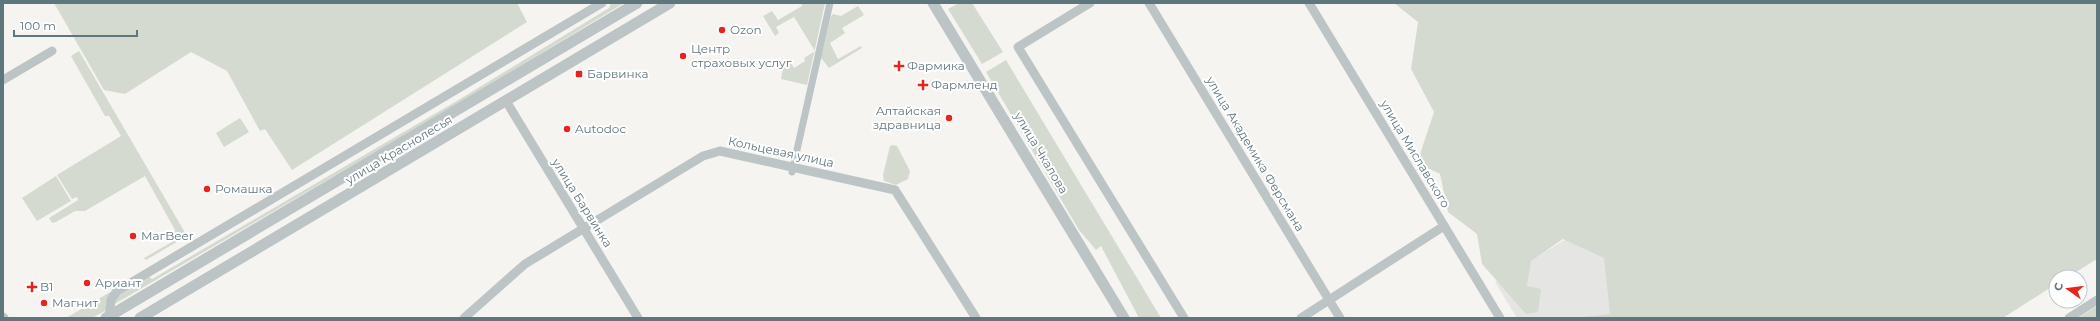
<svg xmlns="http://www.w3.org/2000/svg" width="2100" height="321" font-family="Montserrat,sans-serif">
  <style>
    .built { fill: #e5e6e4 }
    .green { fill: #d5dad0 }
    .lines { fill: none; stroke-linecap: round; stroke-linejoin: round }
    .pedestrian { stroke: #bdc4c6; stroke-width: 7 }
    .minor { stroke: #bdc4c6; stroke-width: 9 }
    .tertiary { stroke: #bdc4c6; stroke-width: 11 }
    .poi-dot { fill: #e8241e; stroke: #fff; stroke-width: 1.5 }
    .labels { text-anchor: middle; stroke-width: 4; stroke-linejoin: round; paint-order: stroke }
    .poi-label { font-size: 12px; fill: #5f767d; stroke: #fff; text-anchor: start }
    .street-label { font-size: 12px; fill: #5f767d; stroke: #fff }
  </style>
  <rect width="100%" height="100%" fill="#f5f4f1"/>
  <path class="built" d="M1616 209 1680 318H1517L1495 282Z"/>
  <g class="green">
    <path d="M54 3H517L527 22 292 170 265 129 260 131 227 71 191 52 125 94 104 90Z"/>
    <path d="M611 3H624L456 105 113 305 118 294 148 276 152 279 455 102 609 8Z"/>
    <path d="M801 3H825L807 85 781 79 784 63 789 60 794 68 805 61 804 58 815 51 794 17 776 27 779 33 775 36 763 16 772 11 778 20 802 6Z"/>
    <path d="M959 3H972L1003 52 982 64 948 9Z"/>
    <path d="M1394 3H2097V259L2068 277H2056V284L2003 318H1573L1610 314 1604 258 1563 239 1531 261 1527 286 1541 289 1538 312 1526 314 1482 264 1477 234 1448 212 1440 174 1417 163 1434 112 1411 69 1418 22Z"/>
    <path d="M858 6 864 15 842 28 845 33 830 43 838 59 861 46 862 48 829 68 821 58 831 16 833 14 841 16Z"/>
    <path d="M79 51 187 236 146 260 144 258 172 242 175 230 145 176 85 211H75L56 222 52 223 49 218 78 200 77 197 72 199 57 175 121 136 109 116H105L71 56Z"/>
    <path d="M1006 60 1161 318H1139L1101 246 1096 250 1079 230 986 72Z"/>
    <path d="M240 118 249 132 224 147 216 133Z"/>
    <path d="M893 145 897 146 910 171 908 179 896 185 884 181 883 175 890 146Z"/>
    <path d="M56 176 71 201 37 221 22 198Z"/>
    <path d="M112 291 105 311 92 318H66Z"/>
    <path d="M2097 306V318H2078Z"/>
  </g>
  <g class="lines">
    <path class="pedestrian" d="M792 172 830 3"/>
    <g class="minor">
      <path d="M1090 3 1018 47 1184 318"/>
      <path d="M1149 3 1340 318"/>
      <path d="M1309 3 1500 318"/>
      <path d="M3 80 52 51"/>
      <path d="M506 101 638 318"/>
      <path d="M3 317 4 318"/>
      <path d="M109 317 111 300 117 291 602 3"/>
      <path d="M464 318 525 264 703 156 720 151 895 190 976 318"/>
      <path d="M1301 318 1444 226"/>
      <path d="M2069 318 2097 300"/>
    </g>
    <g class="tertiary">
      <path d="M933 3 1124 318"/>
      <path d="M106 318 637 3"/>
      <path d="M140 318 670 3"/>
    </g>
  </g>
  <g class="poi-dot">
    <circle cx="722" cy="30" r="4"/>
    <circle cx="683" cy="56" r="4"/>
    <path d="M897 60h4v4h4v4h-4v4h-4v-4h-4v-4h4z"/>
    <rect x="575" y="70" width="8" height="8" rx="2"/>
    <path d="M921 79h4v4h4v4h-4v4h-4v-4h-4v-4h4z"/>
    <circle cx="949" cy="118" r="4"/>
    <circle cx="567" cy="129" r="4"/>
    <circle cx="207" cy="189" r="4"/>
    <circle cx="133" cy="236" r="4"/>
    <circle cx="87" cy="283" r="4"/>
    <path d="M30 281h4v4h4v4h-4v4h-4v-4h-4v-4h4z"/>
    <circle cx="44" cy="303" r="4"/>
  </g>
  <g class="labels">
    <g class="poi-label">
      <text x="730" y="34">Ozon</text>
      <text x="691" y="53">Центр<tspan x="691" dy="14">страховых услуг</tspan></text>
      <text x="907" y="70">Фармика</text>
      <text x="587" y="78">Барвинка</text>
      <text x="931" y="89">Фармленд</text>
      <text x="941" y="115" text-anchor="end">Алтайская<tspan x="941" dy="14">здравница</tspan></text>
      <text x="575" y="133">Autodoc</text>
      <text x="215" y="193">Ромашка</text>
      <text x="141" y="240">МагBeer</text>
      <text x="95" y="287">Ариант</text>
      <text x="40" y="291">B1</text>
      <text x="52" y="307">Магнит</text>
    </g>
    <g class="street-label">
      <text transform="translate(399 150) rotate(-31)" y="4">улица Краснолесья</text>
      <text transform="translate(781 152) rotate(12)" y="4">Кольцевая улица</text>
      <text transform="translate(1041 153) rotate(59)" y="4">улица Чкалова</text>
      <text transform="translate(1255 154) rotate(59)" y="4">улица Академика Ферсмана</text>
      <text transform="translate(1415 154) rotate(59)" y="4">улица Миславского</text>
      <text transform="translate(582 203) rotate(58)" y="4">улица Барвинка</text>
    </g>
  </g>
  <rect width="2100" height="321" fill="none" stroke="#5f767d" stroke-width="8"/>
  <g transform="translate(2068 289) rotate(284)"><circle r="19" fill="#ffffff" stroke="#bfc8cb"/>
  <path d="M0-3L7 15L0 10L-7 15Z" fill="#e8241e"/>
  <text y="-6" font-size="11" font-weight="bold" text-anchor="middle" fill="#5f767d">С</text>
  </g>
  <path d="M14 30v6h123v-6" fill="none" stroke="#5f767d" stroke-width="2"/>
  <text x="20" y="30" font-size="12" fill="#5f767d" stroke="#ffffff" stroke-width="3" paint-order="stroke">100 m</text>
</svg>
